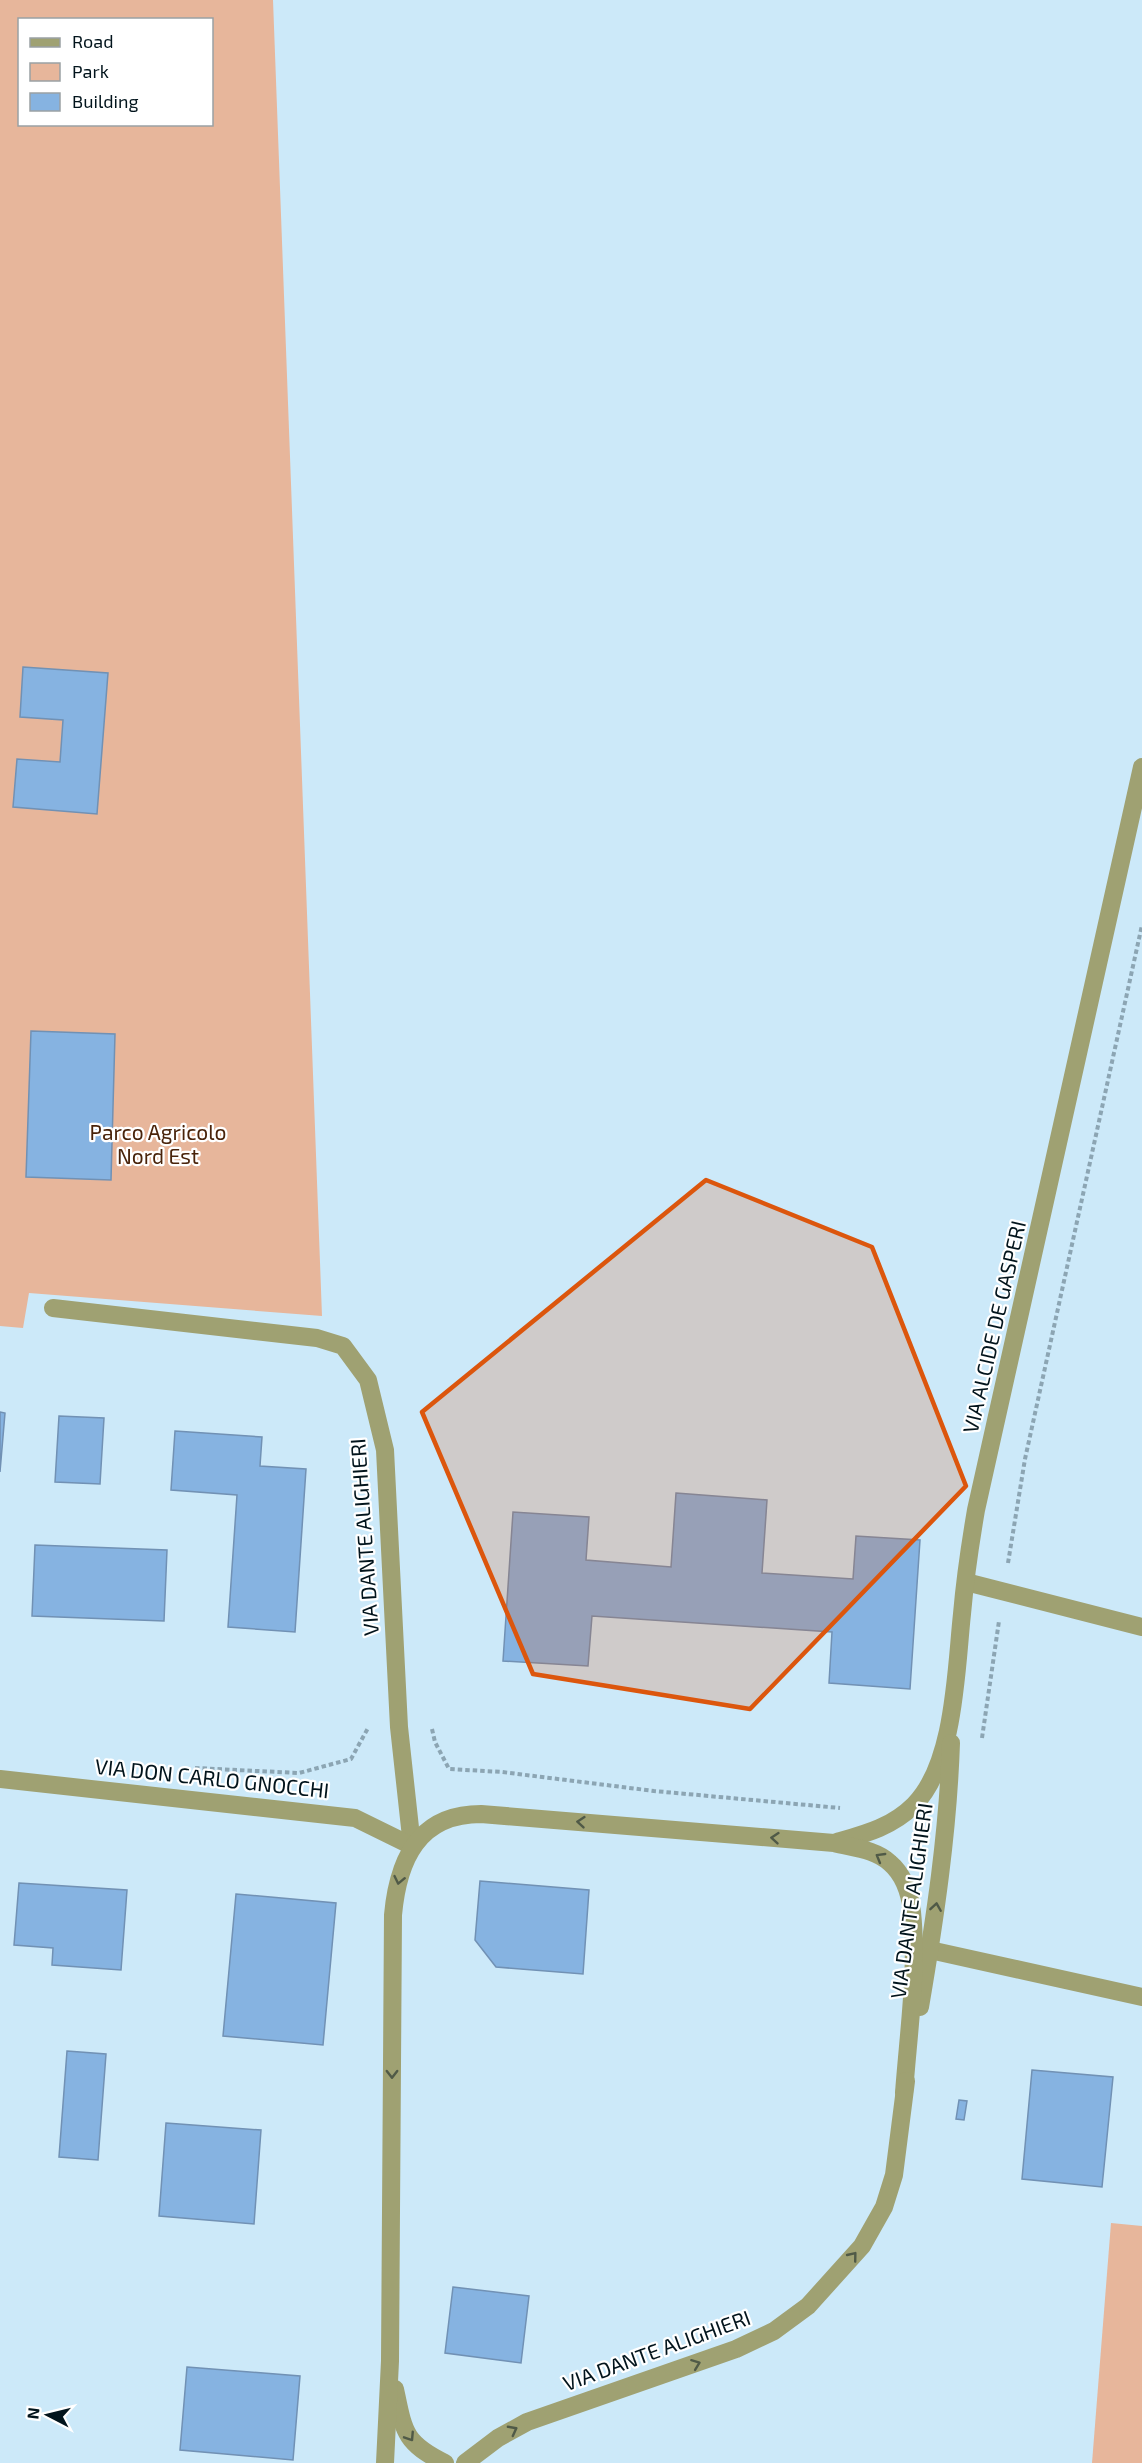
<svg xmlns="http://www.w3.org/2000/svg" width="1142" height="2463" font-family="'Exo 2',sans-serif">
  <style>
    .green { fill: #e7b69b; fill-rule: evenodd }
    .building { fill: #86b3e1; stroke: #7191b4; stroke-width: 1.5 }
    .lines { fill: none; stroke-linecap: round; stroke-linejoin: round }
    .path { stroke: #8ca5b3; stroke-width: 4; stroke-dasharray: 4.5 3; stroke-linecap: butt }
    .minor { stroke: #9fa172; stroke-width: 18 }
    .oneway { stroke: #505a47 }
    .marked { fill: #dc560d; fill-opacity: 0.2; stroke: #dc560d; stroke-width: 4.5; stroke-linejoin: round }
    .labels { text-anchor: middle; stroke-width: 4.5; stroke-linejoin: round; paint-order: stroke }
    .park-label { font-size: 21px; fill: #49230a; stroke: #fff }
    .street-label { font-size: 21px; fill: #02141c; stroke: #fff }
  </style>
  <rect width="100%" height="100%" fill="#cce9f9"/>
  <g class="green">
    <path d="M0 0H273L322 1316 29 1293 23 1328 0 1326ZM20 20H212V124H20Z"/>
    <path d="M1111 2223 1142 2226V2463H1092Z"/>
  </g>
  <g class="building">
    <path d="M23 667 108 673 97 814 13 807 17 759 60 762 63 720 20 717Z"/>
    <path d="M31 1031 115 1034 111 1180 26 1177Z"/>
    <path d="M0 1412 5 1413 0 1472Z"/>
    <path d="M59 1416 104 1418 100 1484 55 1482Z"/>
    <path d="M175 1431 262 1437 260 1466 306 1469 295 1632 228 1627 237 1495 171 1490Z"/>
    <path d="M676 1493 767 1500 762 1573 853 1579 856 1536 920 1540 910 1689 829 1683 832 1632 592 1616 588 1666 503 1661 513 1512 589 1517 586 1560 671 1567Z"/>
    <path d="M35 1545 167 1550 164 1621 32 1616Z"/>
    <path d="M480 1881 589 1890 583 1974 496 1967 475 1940Z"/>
    <path d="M19 1883 127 1890 121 1970 52 1965 53 1948 14 1945Z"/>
    <path d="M236 1894 336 1903 323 2045 223 2036Z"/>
    <path d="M67 2051 106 2054 98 2160 59 2157Z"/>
    <path d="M1032 2070 1113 2077 1102 2187 1022 2179Z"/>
    <path d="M959 2100 967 2101 964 2120 956 2119Z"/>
    <path d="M166 2123 261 2130 254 2224 159 2216Z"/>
    <path d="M453 2287 529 2296 521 2363 445 2353Z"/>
    <path d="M187 2367 300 2376 293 2460 180 2450Z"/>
  </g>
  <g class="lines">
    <g class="path">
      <path d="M1008 1563 1025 1459 1142 925"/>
      <path d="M432 1729 435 1742 449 1769 502 1772 654 1791 840 1808"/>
      <path d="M982 1738 999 1621"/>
      <path d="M195 1768 299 1773 351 1759 368 1728"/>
    </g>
    <g class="minor">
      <path d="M53 1308 317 1338 343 1346 368 1380 385 1450 399 1727 412 1846"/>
      <path d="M966 1582 1142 1627"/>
      <path d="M0 1779 355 1818 412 1846"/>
      <path d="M837 1842C865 1834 892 1827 914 1805 955 1764 956 1669 962 1614 965 1579 970 1545 976 1510L1142 767"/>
      <path d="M930 1950 1142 1997"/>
      <path d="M920 2007C935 1919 948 1832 951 1743"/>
      <path d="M395 2389C404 2432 404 2443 445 2463"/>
      <path d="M385 2463 390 2361 393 1915C398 1860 418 1814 481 1814L834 1843C853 1848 875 1849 890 1863 904 1875 910 1894 912 1912 918 1967 908 2037 904 2093"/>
      <path d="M465 2463 498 2438 527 2422 736 2349 774 2331 808 2306 862 2246 884 2207 894 2175 906 2081"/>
    </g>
  </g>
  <defs><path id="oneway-chevron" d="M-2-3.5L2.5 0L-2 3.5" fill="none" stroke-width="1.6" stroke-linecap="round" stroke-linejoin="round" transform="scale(1.5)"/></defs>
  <g class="oneway">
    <use href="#oneway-chevron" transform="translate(581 1822) rotate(-175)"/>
    <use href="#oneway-chevron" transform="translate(775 1838) rotate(-175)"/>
    <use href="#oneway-chevron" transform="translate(880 1857) rotate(-150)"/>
    <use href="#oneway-chevron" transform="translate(399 1880) rotate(102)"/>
    <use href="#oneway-chevron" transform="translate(936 1907) rotate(-81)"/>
    <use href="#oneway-chevron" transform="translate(392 2074) rotate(90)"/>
    <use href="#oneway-chevron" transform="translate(853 2256) rotate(-51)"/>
    <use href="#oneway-chevron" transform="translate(696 2364) rotate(-21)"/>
    <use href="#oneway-chevron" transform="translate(513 2430) rotate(-28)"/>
    <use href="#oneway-chevron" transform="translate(410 2437) rotate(57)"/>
  </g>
  <path class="marked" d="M706 1180 872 1247 966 1486 750 1709 533 1674 422 1412Z"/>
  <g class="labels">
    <g class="park-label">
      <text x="158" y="1140">Parco Agricolo<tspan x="158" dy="24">Nord Est</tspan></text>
    </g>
    <g class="street-label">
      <text transform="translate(995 1327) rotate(-77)" y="7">VIA ALCIDE DE GASPERI</text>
      <text transform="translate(365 1537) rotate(-94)" y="7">VIA DANTE ALIGHIERI</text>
      <text transform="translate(212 1779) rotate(6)" y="7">VIA DON CARLO GNOCCHI</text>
      <text transform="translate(912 1901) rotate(-82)" y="7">VIA DANTE ALIGHIERI</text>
      <text transform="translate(657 2351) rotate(-20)" y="7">VIA DANTE ALIGHIERI</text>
    </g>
  </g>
  <rect x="18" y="18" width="195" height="108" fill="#ffffff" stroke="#9aa1a4" stroke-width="1.5"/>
  <rect x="30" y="38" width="30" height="9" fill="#9fa172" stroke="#9aa1a4" stroke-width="1.5"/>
  <text x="72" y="48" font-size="18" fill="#02141c">Road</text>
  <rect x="30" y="63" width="30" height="18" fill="#e7b69b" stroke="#9aa1a4" stroke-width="1.5"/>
  <text x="72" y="78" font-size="18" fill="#02141c">Park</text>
  <rect x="30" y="93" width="30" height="18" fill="#86b3e1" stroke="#9aa1a4" stroke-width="1.5"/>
  <text x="72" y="108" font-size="18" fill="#02141c">Building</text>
  <g transform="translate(48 2415) rotate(277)" stroke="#ffffff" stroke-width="4.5" paint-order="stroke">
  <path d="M0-4.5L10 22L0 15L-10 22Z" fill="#02141c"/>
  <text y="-9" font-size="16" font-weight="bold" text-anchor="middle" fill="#02141c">N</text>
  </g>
</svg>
